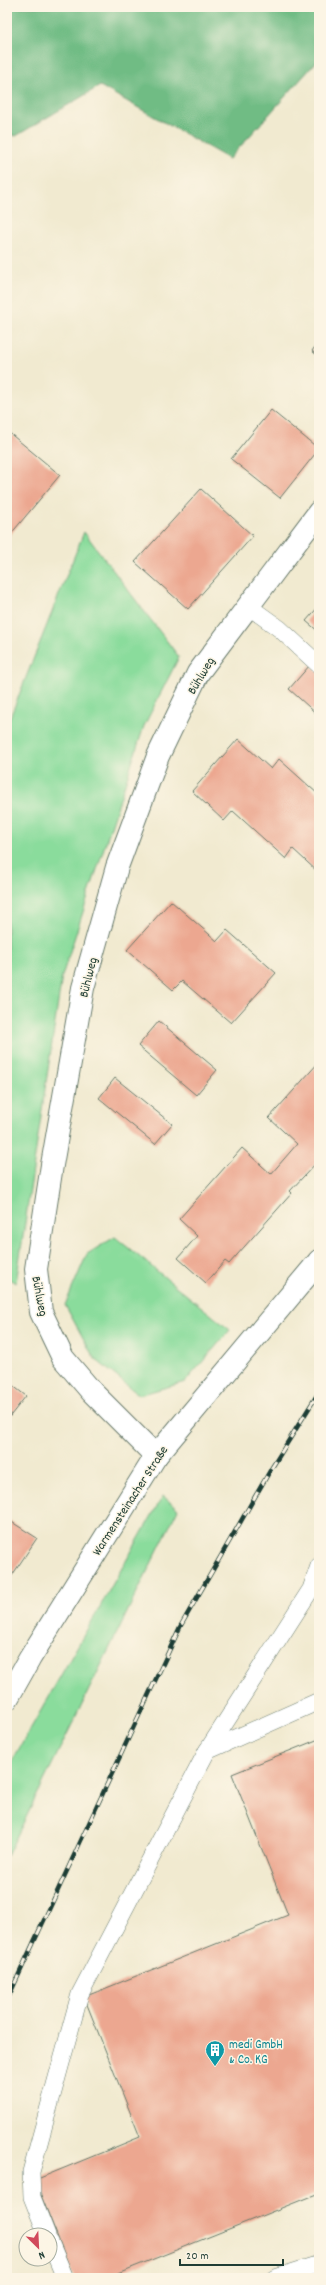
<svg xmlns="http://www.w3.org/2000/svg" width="326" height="2285" font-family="Dekko,sans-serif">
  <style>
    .green { fill: #8adc9c; stroke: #548c68 }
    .forest { fill: #6fbc84; stroke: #477c5c }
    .building { fill: #eca790 }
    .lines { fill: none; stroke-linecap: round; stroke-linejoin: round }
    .service-casing { stroke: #687a6b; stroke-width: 18 }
    .minor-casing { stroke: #687a6b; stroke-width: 24 }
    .tertiary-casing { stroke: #687a6b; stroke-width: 24 }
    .service { stroke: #fff; stroke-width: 17 }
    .minor { stroke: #fff; stroke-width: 22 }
    .tertiary { stroke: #fff; stroke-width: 22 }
    .rail-casing { stroke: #1f3d34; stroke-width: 4.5 }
    .rail { stroke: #fcf5e5; stroke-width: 3; stroke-dasharray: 9; stroke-linecap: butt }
    .labels { text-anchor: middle; stroke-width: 3; stroke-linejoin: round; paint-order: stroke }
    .street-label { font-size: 13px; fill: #1f3d34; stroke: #fcf5e5 }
    .culture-label { font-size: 13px; fill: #0d838f; stroke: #fcf5e5; text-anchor: start }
  </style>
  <rect width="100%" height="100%" fill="#fcf5e5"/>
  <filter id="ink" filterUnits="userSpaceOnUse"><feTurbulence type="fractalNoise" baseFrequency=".025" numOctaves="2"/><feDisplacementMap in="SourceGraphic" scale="8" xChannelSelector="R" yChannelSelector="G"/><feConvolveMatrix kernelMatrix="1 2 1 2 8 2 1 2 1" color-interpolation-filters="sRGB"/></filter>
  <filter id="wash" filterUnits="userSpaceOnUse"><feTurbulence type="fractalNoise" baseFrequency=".012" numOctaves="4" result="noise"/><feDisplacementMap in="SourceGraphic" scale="16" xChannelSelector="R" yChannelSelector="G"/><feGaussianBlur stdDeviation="0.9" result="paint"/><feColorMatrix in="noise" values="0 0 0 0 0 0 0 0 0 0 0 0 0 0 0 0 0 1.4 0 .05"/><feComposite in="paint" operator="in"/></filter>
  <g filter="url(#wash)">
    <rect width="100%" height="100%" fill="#f1ead0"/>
    <g class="green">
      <path d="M84 532 179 657 144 726 62 976 16 1283 7 1278V725Z"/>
      <path d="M115 1237 230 1330 185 1382 139 1395 94 1358 65 1305 87 1254Z"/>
      <path d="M163 1496 178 1509 7 1856V1770Z"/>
    </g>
    <path class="forest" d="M7 7H319V59L229 159 100 86 16 136 7 134Z"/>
    <g id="blocks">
      <g class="building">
        <path d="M319 341V357L312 351Z"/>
        <path d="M271 410 319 449 280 498 231 459Z"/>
        <path d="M7 431 60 475 10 535 7 532Z"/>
        <path d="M201 489 253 536 188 609 135 562Z"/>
        <path d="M319 606V632L306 621Z"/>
        <path d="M310 665 319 673V716L289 689Z"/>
        <path d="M238 739 271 769 279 759 319 795V873L293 849 286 859 233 811 224 821 192 791Z"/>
        <path d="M171 901 217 941 227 930 276 973 231 1023 182 981 173 990 127 950Z"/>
        <path d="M159 1021 217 1070 196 1095 138 1046Z"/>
        <path d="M319 1062V1164L317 1162 290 1191 292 1193 229 1264 225 1261 206 1283 178 1258 197 1236 179 1219 242 1148 271 1174 297 1144 269 1118Z"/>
        <path d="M115 1078 172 1124 155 1144 99 1098Z"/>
        <path d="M7 1381 26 1396 7 1420Z"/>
        <path d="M7 1519 37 1538 7 1583Z"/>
        <path d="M319 1739V2193L106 2278H74L35 2180 140 2137 84 1997 288 1915 232 1774Z"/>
      </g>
    </g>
  </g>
  <g filter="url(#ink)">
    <use href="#blocks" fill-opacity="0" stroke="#687a6b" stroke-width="1"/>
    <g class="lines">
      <defs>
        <g id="service">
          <path d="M248 606 280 629 319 665"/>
          <path d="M207 1751 319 1701"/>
          <path d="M47 2235 32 2197 31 2172 80 1994 207 1751 311 1589 319 1566"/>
          <path d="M50 2242 65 2278"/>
          <path d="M275 2278 319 2264"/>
        </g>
        <path id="minor" d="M156 1456 92 1392 63 1358 41 1312 36 1269 52 1165 83 988 117 867 158 756 198 673 319 512"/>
        <path id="tertiary" d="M7 1699 30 1658 156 1456 319 1261"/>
      </defs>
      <use href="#service" class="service-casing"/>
      <use href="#minor" class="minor-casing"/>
      <use href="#tertiary" class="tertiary-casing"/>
      <use href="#service" class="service"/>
      <use href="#minor" class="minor"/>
      <use href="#tertiary" class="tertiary"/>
      <defs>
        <path id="rail" d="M7 2000 180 1627 271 1469 319 1392"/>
      </defs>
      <use href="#rail" class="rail-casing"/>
      <use href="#rail" class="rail"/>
    </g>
  </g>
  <defs>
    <symbol id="building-pin" viewBox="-11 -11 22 30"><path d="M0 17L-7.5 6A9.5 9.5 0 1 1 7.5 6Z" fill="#0f9aa8" stroke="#fcf5e5"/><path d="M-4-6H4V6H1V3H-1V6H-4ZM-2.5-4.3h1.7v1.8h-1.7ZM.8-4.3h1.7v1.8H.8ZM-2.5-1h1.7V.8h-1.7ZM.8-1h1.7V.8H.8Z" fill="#fff"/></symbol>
  </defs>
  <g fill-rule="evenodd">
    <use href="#building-pin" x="204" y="2039" width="22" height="30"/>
  </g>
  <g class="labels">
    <g class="street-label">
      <text transform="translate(200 675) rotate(-59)" y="5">Bühlweg</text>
      <text transform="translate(87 977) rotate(-76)" y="5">Bühlweg</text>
      <text transform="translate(41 1296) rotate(79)" y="5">Bühlweg</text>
      <text transform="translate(129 1500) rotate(-57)" y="5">Warmensteinacher Straße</text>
    </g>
    <g class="culture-label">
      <text x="229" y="2048">medi GmbH<tspan x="229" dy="15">&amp; Co. KG</tspan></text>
    </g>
  </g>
  <rect width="326" height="2285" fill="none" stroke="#fcf5e5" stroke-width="24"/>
  <g transform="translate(38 2247) rotate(156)"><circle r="19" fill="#fcf5e5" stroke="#a4ab9e"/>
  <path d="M0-3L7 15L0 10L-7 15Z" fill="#d1495b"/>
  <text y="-6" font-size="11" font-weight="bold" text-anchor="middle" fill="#1f3d34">N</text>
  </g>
  <path d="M180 2259v6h103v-6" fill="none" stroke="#1f3d34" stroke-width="2"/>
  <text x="186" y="2259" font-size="12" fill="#1f3d34" stroke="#fcf5e5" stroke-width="3" paint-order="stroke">20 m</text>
</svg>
